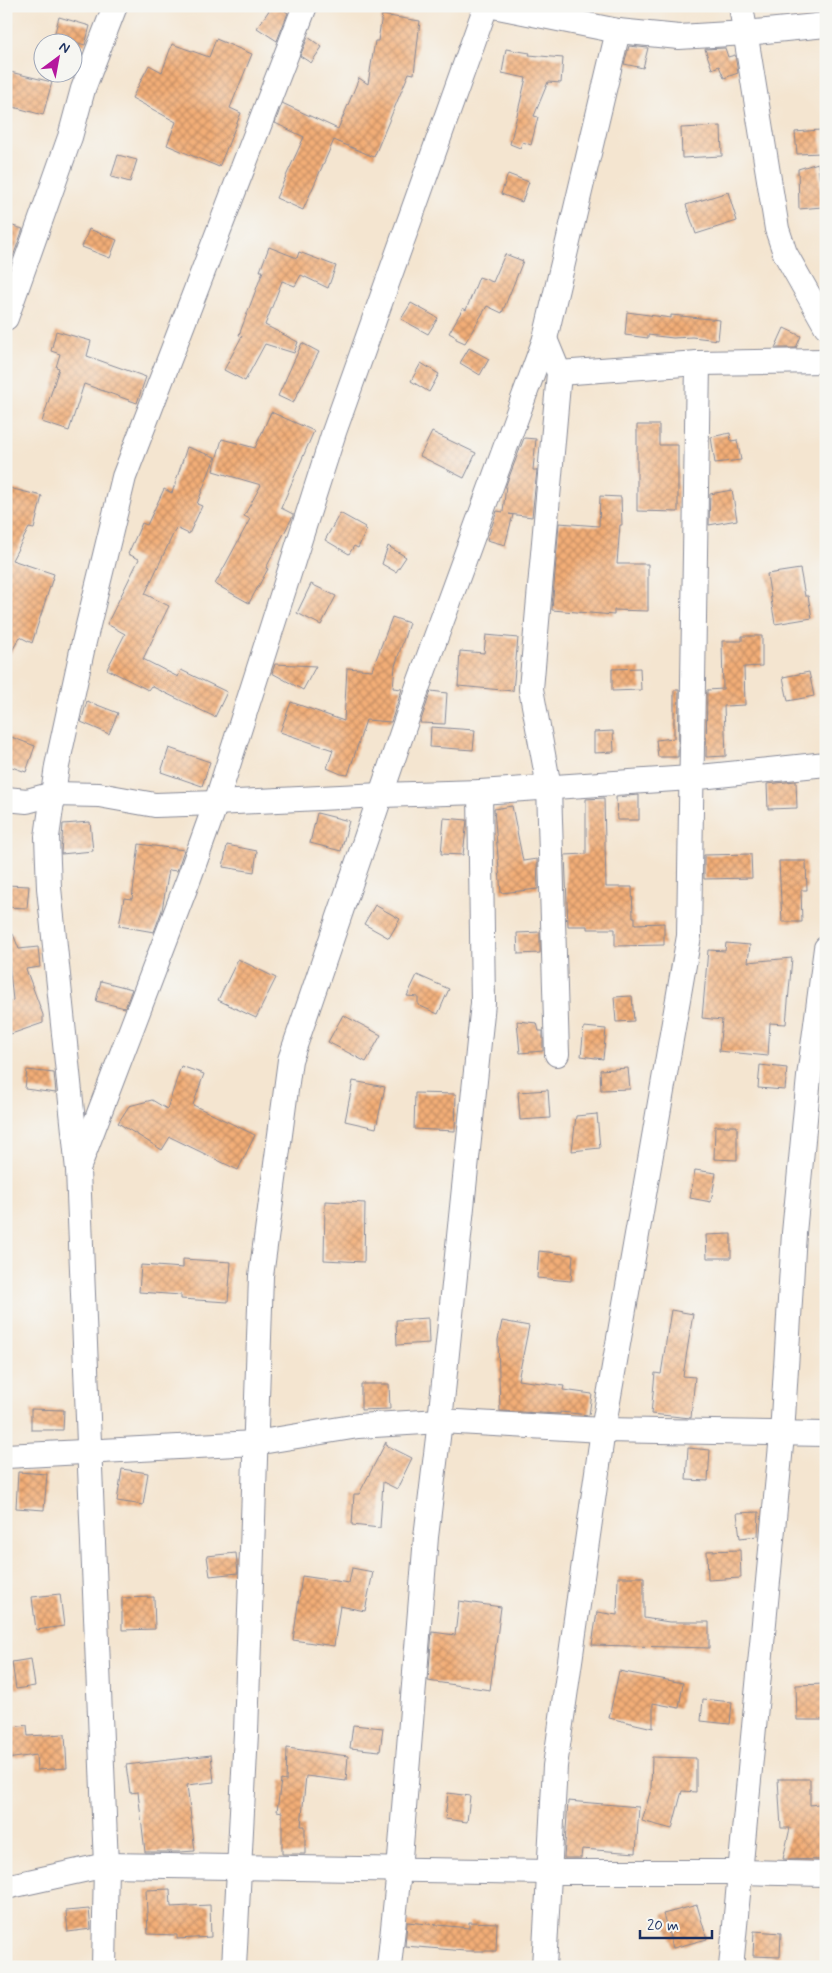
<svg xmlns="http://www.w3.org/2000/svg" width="832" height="1973" font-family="Mynerve,sans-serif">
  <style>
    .building { fill: url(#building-cross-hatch) }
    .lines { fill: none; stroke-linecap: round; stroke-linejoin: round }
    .street-casing { stroke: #888a97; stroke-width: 26 }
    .street { stroke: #fff; stroke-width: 24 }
  </style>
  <defs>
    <pattern id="building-cross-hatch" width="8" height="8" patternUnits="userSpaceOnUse" patternTransform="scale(1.25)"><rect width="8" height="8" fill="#f3ae77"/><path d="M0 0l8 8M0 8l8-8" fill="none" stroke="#c48e65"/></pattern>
  </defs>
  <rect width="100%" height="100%" fill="#f6f6f2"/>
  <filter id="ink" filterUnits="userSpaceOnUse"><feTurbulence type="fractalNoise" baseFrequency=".02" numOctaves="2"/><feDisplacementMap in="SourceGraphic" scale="10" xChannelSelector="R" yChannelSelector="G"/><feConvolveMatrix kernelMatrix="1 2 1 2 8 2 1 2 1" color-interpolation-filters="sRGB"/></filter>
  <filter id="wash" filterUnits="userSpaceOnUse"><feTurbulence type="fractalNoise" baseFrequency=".0096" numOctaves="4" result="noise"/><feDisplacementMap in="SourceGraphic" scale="20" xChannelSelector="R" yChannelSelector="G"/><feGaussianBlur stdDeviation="1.12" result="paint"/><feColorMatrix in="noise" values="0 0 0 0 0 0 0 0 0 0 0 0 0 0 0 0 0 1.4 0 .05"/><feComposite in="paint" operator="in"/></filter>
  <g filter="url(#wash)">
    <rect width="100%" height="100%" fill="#f4e5d0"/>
    <g id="blocks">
      <g class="building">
        <path d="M272 6H278L288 13 277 41 257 28Z"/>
        <path d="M382 15 420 21 414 74 409 73 374 157 334 140 303 210 276 198 304 137 275 123 282 103 338 129 359 78 368 84 375 41H378Z"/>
        <path d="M59 17 90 26 85 45 54 36Z"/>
        <path d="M308 37 322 47 311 63 300 56Z"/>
        <path d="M216 39 252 54 230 108 241 113 219 167 167 145 176 122 132 98 149 65 162 72 172 44 209 57Z"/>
        <path d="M629 46 648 48 643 68 624 64Z"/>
        <path d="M725 48 728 57 735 55 738 73 724 78 719 66 712 69 705 49Z"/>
        <path d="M506 49 530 53 529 55 563 58 561 83 548 82 534 116 538 117 531 145 523 142 520 148 510 144 526 78 502 73Z"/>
        <path d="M6 71 52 82 43 115 6 105Z"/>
        <path d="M721 126 722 156 682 158 681 128Z"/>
        <path d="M820 130 822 153 797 154 795 132Z"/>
        <path d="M118 155 137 160 130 182 111 177Z"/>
        <path d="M818 163 822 207 799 209 798 169Z"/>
        <path d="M508 174 529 182 522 202 501 194Z"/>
        <path d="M728 192 737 221 696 234 686 205Z"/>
        <path d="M6 224 23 229 6 276Z"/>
        <path d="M89 229 117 240 110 258 82 247Z"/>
        <path d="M269 247 297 258 299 252 336 266 328 288 301 275 295 286 282 281 265 325 298 342 294 353 265 344 245 381 224 370 242 336 239 335 263 271H260Z"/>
        <path d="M505 254 523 261 502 313 487 306 465 343 456 339V337L449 333 463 308 466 310 479 277 493 282Z"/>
        <path d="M411 303 438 318 428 334 401 319Z"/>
        <path d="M627 312 671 318V315L720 320 718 340 692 337 673 338 648 335V338L625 335Z"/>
        <path d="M784 328 801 336 796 348H775Z"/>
        <path d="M56 331 91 341 87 356 146 377 137 403 84 384 69 431 42 422 59 368 56 367 60 354 51 351Z"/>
        <path d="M302 343 319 352 293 403 278 396Z"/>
        <path d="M469 348 489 359 480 375 460 363Z"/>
        <path d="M421 363 439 374 429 392 411 381Z"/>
        <path d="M271 412 314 431 281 508 293 514V516L266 568 268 569 249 603 215 584 250 519 244 516 261 485 213 471 222 439 255 448Z"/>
        <path d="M637 425H659V445H678V512L637 511Z"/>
        <path d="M432 432 476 453 464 478 420 456Z"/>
        <path d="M730 433 731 441 737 440 741 460 715 463 711 437Z"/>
        <path d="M524 438 536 439 533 470H537L532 517 509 514 513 515 505 545 487 540 497 511 503 512 506 485Z"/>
        <path d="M187 447 215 457 197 504 202 506 189 534 176 528 145 594 169 606 143 659 178 677 181 670 227 692 215 717 151 686 148 690 107 669 125 634 107 624 139 559 128 554 142 523 147 525 164 489 172 493Z"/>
        <path d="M9 488 42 496 34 529 29 528 12 560 54 574 32 643 20 637 6 661V498Z"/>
        <path d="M732 490 737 520 709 525 710 494Z"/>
        <path d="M600 496 621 497 622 525H620L617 564H648V611L614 610V615L552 610 559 523 599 526Z"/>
        <path d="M340 513 365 527 364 529 366 531 358 548 354 546 349 554 325 540Z"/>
        <path d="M388 546 406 557 396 572 382 564Z"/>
        <path d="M800 569 805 596H808L812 618 775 624 767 574Z"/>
        <path d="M311 584 336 596 321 625 297 613Z"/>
        <path d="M392 617 409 623 395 666 393 688 402 689 391 722 366 720 348 775 341 774 327 768 333 750 280 732 291 702 344 721 347 668 372 670Z"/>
        <path d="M486 635 518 638 513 691 458 686 460 651 484 653Z"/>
        <path d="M742 636H762V666L744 667 745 705 724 706 726 756 706 757 707 690 723 689 722 641H742Z"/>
        <path d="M275 664 316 666 303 690 272 673Z"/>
        <path d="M640 668 641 690 612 691V669Z"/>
        <path d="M809 672 814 696 788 701 783 677Z"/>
        <path d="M674 690H679L678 757H658L656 740 674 738Z"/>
        <path d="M431 691 447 693 445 724 420 723Z"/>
        <path d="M87 701 118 713 109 734 81 722Z"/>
        <path d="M431 727 475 730 473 750 430 747Z"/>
        <path d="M613 731 614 752 594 753V732Z"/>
        <path d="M6 735 35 746 26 772 6 765Z"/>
        <path d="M169 748 210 762 202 786 161 772Z"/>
        <path d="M796 781 797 808 768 809 767 784Z"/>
        <path d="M639 795V820H617L616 797Z"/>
        <path d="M604 798 606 887H632L633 917H635V924L664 923V945L615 946V929H587V926H568L565 855 586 854V799Z"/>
        <path d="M512 806 523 861 537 859 538 889 501 893 494 809Z"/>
        <path d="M317 813 349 821 341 851 310 843Z"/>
        <path d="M444 818 467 820 463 855 441 854Z"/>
        <path d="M90 822 93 851 61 854 63 824Z"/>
        <path d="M139 844 184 850 177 871 169 870 162 910 154 932 119 926 124 898 132 899Z"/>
        <path d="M227 845 257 851 254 872 223 867Z"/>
        <path d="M751 854 752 878 704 879V855Z"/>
        <path d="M779 861H806L807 890H801L802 922H782Z"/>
        <path d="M6 885 29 886 27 908 6 907Z"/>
        <path d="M375 905 400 919 389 938 364 924Z"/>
        <path d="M540 932V953L518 954 517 933Z"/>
        <path d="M13 934 19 949 38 947 40 967 26 969 43 1015V1023L11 1034 6 1022V1002L13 1000 6 936Z"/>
        <path d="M726 943 750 945 748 962 792 958 786 1024 770 1023 768 1056 719 1051 722 1020 702 1018 708 950 725 951Z"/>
        <path d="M238 959 276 978 256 1018 218 1000Z"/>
        <path d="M417 975 449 989 438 1014 418 1005V997L407 996Z"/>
        <path d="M101 981 132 989 125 1008 96 1001Z"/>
        <path d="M632 996 634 1021 616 1022 614 997Z"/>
        <path d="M343 1015 381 1035 366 1062 328 1042Z"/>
        <path d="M517 1021 537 1023 539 1031H543V1051L520 1053Z"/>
        <path d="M584 1027 606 1029 603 1059 581 1056Z"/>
        <path d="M760 1065 787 1068 785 1090 758 1088Z"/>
        <path d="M181 1066 204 1074 193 1105 255 1135 238 1170 170 1137 162 1150 118 1123 129 1106 152 1100 167 1109Z"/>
        <path d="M628 1068 630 1089 601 1090 600 1070Z"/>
        <path d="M27 1070 54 1073 56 1093 25 1089Z"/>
        <path d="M353 1081 385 1087 376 1128 345 1121Z"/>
        <path d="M548 1090 550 1118 520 1120 518 1092Z"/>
        <path d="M415 1093 456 1094 455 1131 414 1129Z"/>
        <path d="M597 1114 600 1148 572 1151 576 1116Z"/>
        <path d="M715 1126H737V1160L714 1159Z"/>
        <path d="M695 1170 716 1173 711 1202 690 1198Z"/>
        <path d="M325 1201 365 1203 364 1262 324 1260Z"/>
        <path d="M731 1234V1258H707L706 1235Z"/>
        <path d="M539 1251 573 1255 571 1281 537 1278Z"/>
        <path d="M183 1259 231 1262 228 1302 181 1299V1295L139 1292 141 1265 183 1268Z"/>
        <path d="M671 1310 693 1314 683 1376 695 1377 691 1418 651 1414 655 1373 661 1374Z"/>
        <path d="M428 1318 429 1343 397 1345 396 1320Z"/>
        <path d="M502 1321 529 1326 518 1380 564 1386 563 1390 592 1394 589 1415 560 1412V1414L500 1411 498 1340Z"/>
        <path d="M361 1384H389L390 1409 361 1410Z"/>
        <path d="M31 1409 64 1410 63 1430H31Z"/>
        <path d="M386 1442V1445L412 1458 397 1489 383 1482 380 1528 352 1525 354 1494H359Z"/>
        <path d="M688 1448 710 1450 708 1481 686 1480Z"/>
        <path d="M122 1469 148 1473 143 1505 117 1501Z"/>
        <path d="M18 1472 47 1474 44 1510 16 1508Z"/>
        <path d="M759 1512 758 1536 740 1538 737 1513Z"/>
        <path d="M740 1550 741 1578 708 1580 707 1551Z"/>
        <path d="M236 1553 238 1573 210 1576 207 1556Z"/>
        <path d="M352 1568 373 1572 365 1611 340 1606 334 1646 293 1640 302 1576 349 1583Z"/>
        <path d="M618 1577H644V1618L669 1622H709V1648L592 1645 597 1612 617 1615Z"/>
        <path d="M60 1594 64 1626 36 1630 32 1597Z"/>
        <path d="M154 1597 155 1629 122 1630V1598Z"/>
        <path d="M459 1601 501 1607 490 1690 428 1681 432 1632 455 1635Z"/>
        <path d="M31 1659 35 1686 16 1689 12 1662Z"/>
        <path d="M619 1671 683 1683 679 1708 653 1703V1728L609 1718Z"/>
        <path d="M826 1684V1720H797L796 1685Z"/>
        <path d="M703 1699 732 1702 730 1724 701 1721Z"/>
        <path d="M27 1725 28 1736 65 1734 67 1768 37 1770 36 1755 6 1759V1728Z"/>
        <path d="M353 1725 383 1728 380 1751 350 1748Z"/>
        <path d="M287 1748 348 1756 346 1781 306 1776 301 1826H305V1854H282V1812L277 1811 281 1780 286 1781Z"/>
        <path d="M211 1755 214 1782 187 1785 195 1851 180 1852H145L138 1792 130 1793 126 1765Z"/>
        <path d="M652 1757 696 1758V1792L682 1791 672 1829 642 1821 651 1789Z"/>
        <path d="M778 1779H810V1805L826 1803V1860L783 1859 790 1828H781Z"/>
        <path d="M448 1793 470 1796 467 1822 445 1819Z"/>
        <path d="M568 1801 639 1807 636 1853 582 1849 581 1858H564Z"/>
        <path d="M170 1889 171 1907 210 1905 211 1937 177 1939V1935L148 1934 146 1890Z"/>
        <path d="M697 1905 707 1939 673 1948 663 1914Z"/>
        <path d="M89 1909 91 1929 68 1932 66 1911Z"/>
        <path d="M407 1922 469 1928V1922L497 1923 496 1951H465L405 1946Z"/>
        <path d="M754 1931 781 1933 780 1957 753 1956Z"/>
      </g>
    </g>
  </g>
  <g filter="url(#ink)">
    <use href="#blocks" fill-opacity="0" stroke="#888a97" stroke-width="1"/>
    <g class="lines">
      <defs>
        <g id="street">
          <path d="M493 6 618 31 679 37 746 33 826 25"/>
          <path d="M741 6 777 229 785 253 826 326"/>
          <path d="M6 318 70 137 83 89 115 6"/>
          <path d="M545 339 559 373 531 689 549 787 557 1054"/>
          <path d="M559 373 698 363 826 361"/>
          <path d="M6 799 27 801 53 794 99 795 155 805 216 803 381 795 480 792 690 778 826 764"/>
          <path d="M79 1166 189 878 216 803 334 432 486 6"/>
          <path d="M6 1456 255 1443 358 1426 440 1421 603 1430 826 1434"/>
          <path d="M6 1887 106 1865 550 1872H740L826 1874"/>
          <path d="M104 1967 106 1865 78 1170 49 888 47 837 57 766 83 646 124 477 305 6"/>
          <path d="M234 1967 246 1733 261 1276 290 1060 418 686 545 339 618 31"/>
          <path d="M389 1967 399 1870 426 1537 440 1421 483 1003 480 792"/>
          <path d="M544 1967 555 1766 603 1430 689 936 698 363"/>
          <path d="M731 1967 782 1435 794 1233 809 1077 826 948"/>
        </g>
      </defs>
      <use href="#street" class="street-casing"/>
      <use href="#street" class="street"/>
    </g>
  </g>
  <rect width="832" height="1973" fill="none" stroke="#f6f6f2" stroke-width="25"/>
  <g transform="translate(58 58) rotate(32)"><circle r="24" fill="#f6f6f2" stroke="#9ea6b7"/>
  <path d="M0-4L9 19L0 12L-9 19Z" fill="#b5179e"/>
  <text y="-8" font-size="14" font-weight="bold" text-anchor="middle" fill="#1b2f5e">N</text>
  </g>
  <path d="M640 1930v8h72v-8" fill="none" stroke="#1b2f5e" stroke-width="2.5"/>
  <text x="647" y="1930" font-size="15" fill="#1b2f5e" stroke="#f6f6f2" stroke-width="4" paint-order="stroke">20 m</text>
</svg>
